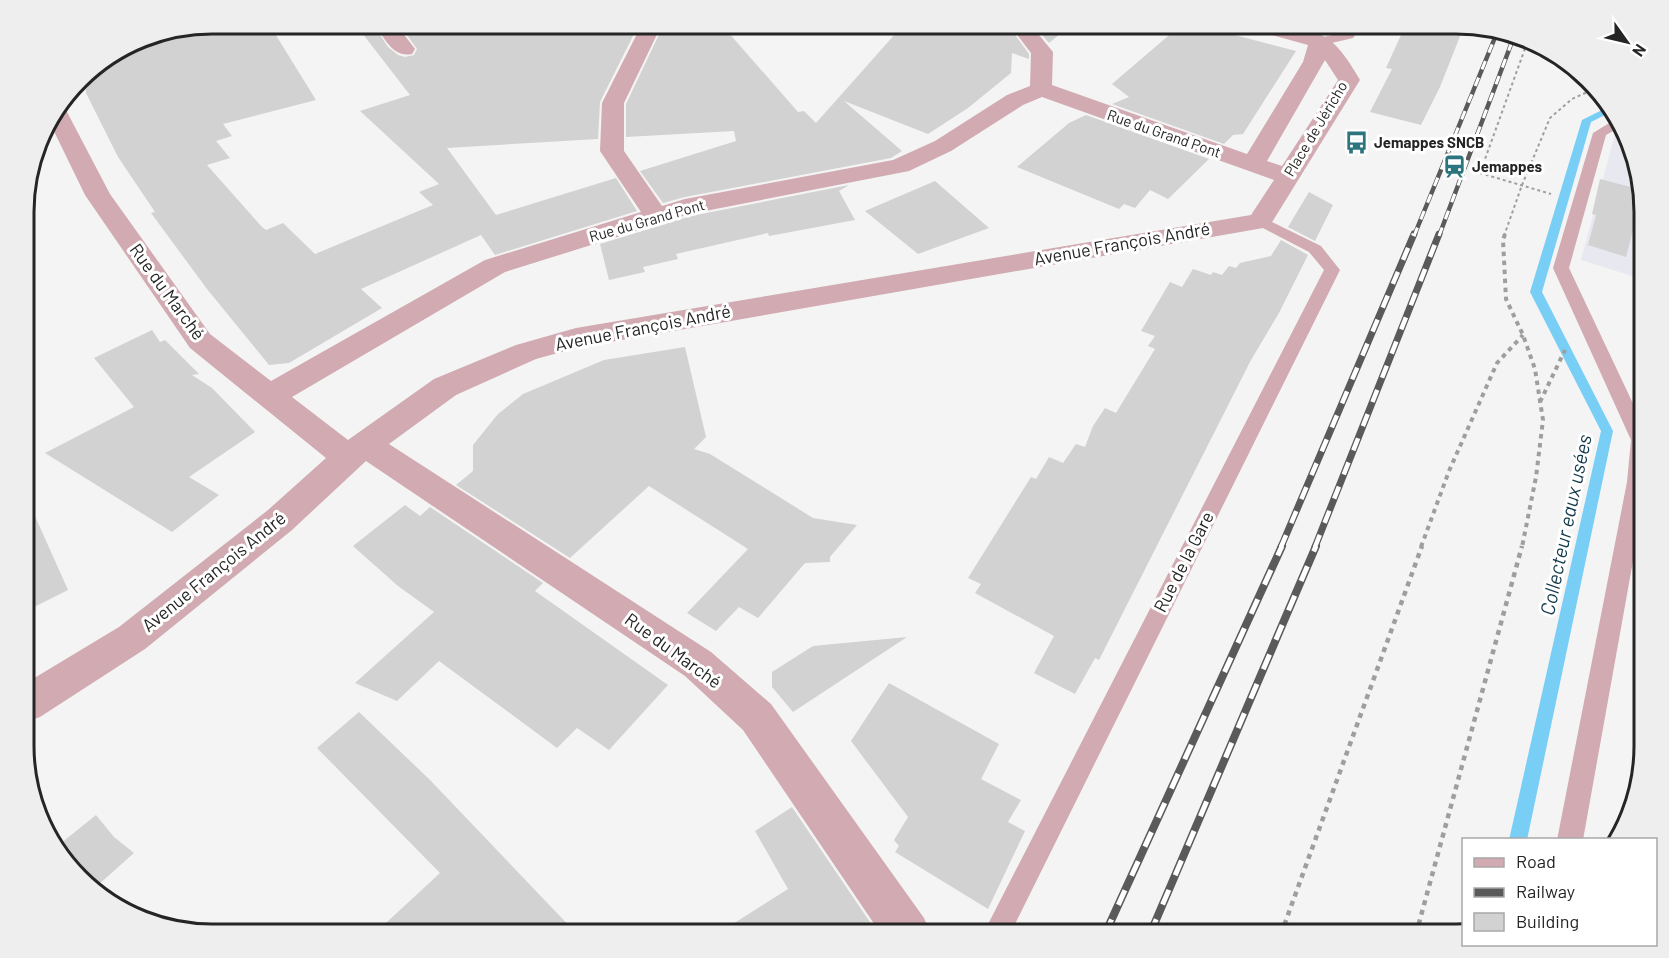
<svg xmlns="http://www.w3.org/2000/svg" width="1669" height="958" font-family="Barlow,sans-serif">
  <style>
    .built { fill: #e7e8f0 }
    .lines { fill: none; stroke-linecap: round; stroke-linejoin: round }
    .stream { fill: #79cef5; fill-rule: evenodd }
    .building { fill: #d3d2d2 }
    .path-far2 { stroke: #9e9e9e; stroke-width: 2; stroke-dasharray: 3 3; stroke-linecap: butt }
    .path-far1 { stroke: #9e9e9e; stroke-width: 4; stroke-dasharray: 4.5 4.5; stroke-linecap: butt }
    .path { stroke: #9e9e9e; stroke-width: 4.5; stroke-dasharray: 5 5; stroke-linecap: butt }
    .lane { fill: #d1abb1; fill-rule: evenodd }
    .street { fill: #d1abb1; fill-rule: evenodd }
    .rail-far2-casing { stroke: #5a5a5a; stroke-width: 4.5 }
    .rail-far1-casing { stroke: #5a5a5a; stroke-width: 7 }
    .rail-casing { stroke: #5a5a5a; stroke-width: 8 }
    .rail-far2 { stroke: #fff; stroke-width: 3; stroke-dasharray: 9; stroke-linecap: butt }
    .rail-far1 { stroke: #fff; stroke-width: 4.5; stroke-dasharray: 13; stroke-linecap: butt }
    .rail { stroke: #fff; stroke-width: 5; stroke-dasharray: 16; stroke-linecap: butt }
    .labels { text-anchor: middle; stroke-width: 6; stroke-linejoin: round; paint-order: stroke }
    .far-street-label { font-size: 15px; fill: #252525; stroke: #fff }
    .far-poi-label { font-size: 15px; font-weight: bold; fill: #252525; stroke: #fff; text-anchor: start }
    .street-label { font-size: 18px; fill: #252525; stroke: #fff }
    .water-label { font-size: 20px; font-style: italic; fill: #113848; stroke: #fff }
    .rim { fill: none; stroke: #252525; stroke-width: 3 }
  </style>
  <rect width="100%" height="100%" fill="#f4f4f5"/>
  <path class="built" d="M1615 134 1625 137 1645 200V280L1581 260Z"/>
  <g class="lines">
    <path class="stream" d="M1608 107 1613 111 1591 122 1542 292 1613 431 1527 840H1509L1601 431 1530 292 1582 120Z"/>
  </g>
  <g class="building">
    <path d="M212 24H269L316 100 223 124 232 136 216 141 230 158 207 165 262 227 266 230 283 223 315 254 433 205 419 192 439 184 360 111 410 95 355 24H373L388 47 398 55 405 57 414 55 417 49 399 24H639L600 102 598 139 447 148 496 215 616 178 637 211 495 255 481 235 361 289 382 308 289 363 269 365 207 289 151 213 155 212 118 157 86 93 85 75 88 71 141 38Z"/>
    <path d="M664 24H721L798 112 804 111 816 123 904 24H1007L1029 54V59L1012 53 1011 73 968 108 928 134 844 101 902 151 891 158 685 197 663 203 640 171 736 141 734 131 626 137V104Z"/>
    <path d="M1033 24H1072L1049 43Z"/>
    <path d="M1182 24H1193L1296 51 1243 134 1233 135 1224 144 1112 104 1129 97 1112 84Z"/>
    <path d="M1406 24 1464 26 1440 87 1421 125 1370 112 1392 69 1386 68Z"/>
    <path d="M1086 115 1209 159 1168 199 1150 190 1135 208 1124 204 1119 209 1017 167 1069 123Z"/>
    <path d="M1600 179 1642 190 1645 200V229L1634 226 1626 257 1588 245 1596 215 1592 214Z"/>
    <path d="M935 181 989 228 918 254 865 211Z"/>
    <path d="M849 185 839 191 855 220 769 236 768 233 676 254 678 259 643 267 645 272 609 280 600 244 691 216Z"/>
    <path d="M1309 192 1333 205 1315 241 1288 227Z"/>
    <path d="M1281 240 1308 255 1279 313 1251 360 1099 660 1095 658 1075 694 1034 673 1054 636 975 593 981 584 968 578 1031 477 1036 479 1049 457 1063 463 1076 444 1085 447 1093 426 1105 408 1116 413 1155 349 1148 346 1155 336 1141 331 1170 282 1182 287 1193 269 1211 275 1213 272 1222 275 1229 266 1236 268 1240 263 1271 256Z"/>
    <path d="M152 330 160 342 165 340 199 374 192 375 212 388 255 432 189 477 219 495 172 532 45 453 134 407 94 358Z"/>
    <path d="M685 347 706 437 694 449 710 454 813 518 857 525 830 557V562L805 563 758 618 739 607 716 631 687 613 748 549 649 486 570 558 456 485 473 471V445L498 414 523 394 604 360Z"/>
    <path d="M26 496 68 590 26 611Z"/>
    <path d="M405 505 420 516 430 507 543 583 535 591 668 685 609 750 577 728 557 748 439 661 397 701 355 683 434 612 398 586 353 546Z"/>
    <path d="M907 637 793 712 772 687V672L813 646Z"/>
    <path d="M889 683 999 744 981 779 1021 800 1008 822 1025 831 988 909 895 852 899 846 894 840 908 817 851 741Z"/>
    <path d="M359 712 430 780 577 934H374L440 873 317 748Z"/>
    <path d="M792 807 878 934H717L788 889 755 831Z"/>
    <path d="M96 815 114 837 134 853 98 885 60 844Z"/>
  </g>
  <g class="lines">
    <g class="path-far2">
      <path d="M1527 43 1480 173 1551 194"/>
      <path d="M1504 236 1522 185 1550 118 1572 99 1592 90"/>
    </g>
    <g class="path-far1">
      <path d="M1505 234 1503 240 1506 299 1523 335 1535 369 1543 420 1536 477 1522 547"/>
      <path d="M1540 402 1565 350"/>
      <path d="M1421 547 1449 471 1497 363 1523 335"/>
    </g>
    <g class="path">
      <path d="M1281 934 1422 546"/>
      <path d="M1416 934 1522 546"/>
    </g>
    <g class="lane">
      <path d="M1352 24H1364L1353 38 1319 46 1313 42 1315 39 1345 32Z"/>
      <path d="M1619 117 1622 126 1606 135 1569 268 1645 429V494L1583 840H1557L1627 482 1631 440 1553 268 1593 133Z"/>
      <path d="M1260 216 1321 246 1340 270 1010 934H983L1324 270 1309 252 1255 224 1252 221Z"/>
    </g>
    <g class="street">
      <path d="M375 24H396L415 49 412 54C393 58 384 38 375 24Z"/>
      <path d="M642 24H662L624 103V151L662 206 685 199 893 160 935 141 1007 95 1030 86 1031 53 1009 24H1030L1053 52 1052 85 1247 154 1303 62 1308 45 1247 28 1244 24C1265 24 1311 27 1328 39 1342 49 1351 65 1360 80L1269 227 576 348 536 359 456 395 389 444 711 652 771 704 924 918 931 934H881L743 730 685 676 366 461 292 530 145 649 40 717 26 722V683L119 627 268 510 326 458 190 348 85 195 49 121 61 106 67 112 110 194 210 334 271 381 485 260 641 212 600 151 602 103ZM1325 60 1338 80 1282 166 1267 161ZM1042 97 1274 180 1251 215 576 328 516 345 434 379 348 440 292 397 505 272 690 214 909 171 951 151 1023 105Z"/>
    </g>
    <defs>
      <g id="rail-far2">
        <path d="M1414 236 1496 35"/>
        <path d="M1439 236 1513 39"/>
      </g>
      <g id="rail-far1">
        <path d="M1281 547 1414 234"/>
        <path d="M1315 547 1439 234"/>
      </g>
      <g id="rail">
        <path d="M1105 934 1282 546"/>
        <path d="M1150 934 1316 546"/>
      </g>
    </defs>
    <use href="#rail-far2" class="rail-far2-casing"/>
    <use href="#rail-far1" class="rail-far1-casing"/>
    <use href="#rail" class="rail-casing"/>
    <use href="#rail-far2" class="rail-far2"/>
    <use href="#rail-far1" class="rail-far1"/>
    <use href="#rail" class="rail"/>
  </g>
  <defs>
    <symbol id="bus-bare" viewBox="-9 -9 18 18"><path d="M-5-6H5V4H4V6H2V4H-2V6H-4V4H-5ZM-3.5-4V0h7V-4ZM-3.5 1.2v1.5H-2V1.2ZM2 1.2v1.5H3.5V1.2Z" fill="#2c747e" stroke="#fff" stroke-width="2.5" paint-order="stroke"/></symbol>
    <symbol id="station-bare" viewBox="-9 -9 18 18"><path d="M-3-6H3Q5-6 5-4V2Q5 4 3 4L4.5 6H3L1.5 4h-3L-3 6H-4.5L-3 4Q-5 4-5 2V-4Q-5-6-3-6ZM-3.5-4v3h7v-3ZM-3.5 1v1.5H-2V1ZM2 1v1.5H3.5V1Z" fill="#2c747e" stroke="#fff" stroke-width="2.5" paint-order="stroke"/></symbol>
  </defs>
  <g fill-rule="evenodd">
    <use href="#bus-bare" x="1340" y="126" width="33" height="33"/>
    <use href="#station-bare" x="1438" y="150" width="33" height="33"/>
  </g>
  <g class="labels">
    <g class="far-street-label">
      <text transform="translate(1316 129) rotate(-59)" y="5">Place de Jéricho</text>
      <text transform="translate(1164 134) rotate(19)" y="5">Rue du Grand Pont</text>
      <text transform="translate(647 221) rotate(-16)" y="5">Rue du Grand Pont</text>
    </g>
    <g class="far-poi-label">
      <text x="1374" y="148">Jemappes SNCB</text>
      <text x="1472" y="172">Jemappes</text>
    </g>
    <g class="street-label">
      <text transform="translate(1122 244) rotate(-10)" y="6">Avenue François André</text>
      <text transform="translate(167 292) rotate(54)" y="6">Rue du Marché</text>
      <text transform="translate(643 328) rotate(-11)" y="6">Avenue François André</text>
      <text transform="translate(1184 562) rotate(-63)" y="6">Rue de la Gare</text>
      <text transform="translate(214 572) rotate(-39)" y="6">Avenue François André</text>
      <text transform="translate(673 651) rotate(36)" y="6">Rue du Marché</text>
    </g>
    <g class="water-label">
      <text transform="translate(1566 525) rotate(-78)" y="7">Collecteur eaux usées</text>
    </g>
  </g>
  <path d="M0 0H1669V958H0ZM212 34H1456A178 178 0 0 1 1634 212V746A178 178 0 0 1 1456 924H212A178 178 0 0 1 34 746V212A178 178 0 0 1 212 34Z" fill="#eee" fill-rule="evenodd"/>
  <path class="rim" d="M212 34H1456A178 178 0 0 1 1634 212V746A178 178 0 0 1 1456 924H212A178 178 0 0 1 34 746V212A178 178 0 0 1 212 34Z"/>
  <rect x="1462" y="838" width="195" height="108" fill="#ffffff" stroke="#a8a8a8" stroke-width="1.5"/>
  <rect x="1474" y="858" width="30" height="9" fill="#d1abb1" stroke="#a8a8a8" stroke-width="1.5"/>
  <text x="1516" y="868" font-size="18" fill="#252525">Road</text>
  <rect x="1474" y="888" width="30" height="9" fill="#5a5a5a" stroke="#a8a8a8" stroke-width="1.5"/>
  <text x="1516" y="898" font-size="18" fill="#252525">Railway</text>
  <rect x="1474" y="913" width="30" height="18" fill="#d3d2d2" stroke="#a8a8a8" stroke-width="1.5"/>
  <text x="1516" y="928" font-size="18" fill="#252525">Building</text>
  <g transform="translate(1627 42) rotate(124)" stroke="#ffffff" stroke-width="4.5" paint-order="stroke">
  <path d="M0-4.5L10 22L0 15L-10 22Z" fill="#252525"/>
  <text y="-9" font-size="16" font-weight="bold" text-anchor="middle" fill="#252525">N</text>
  </g>
</svg>
